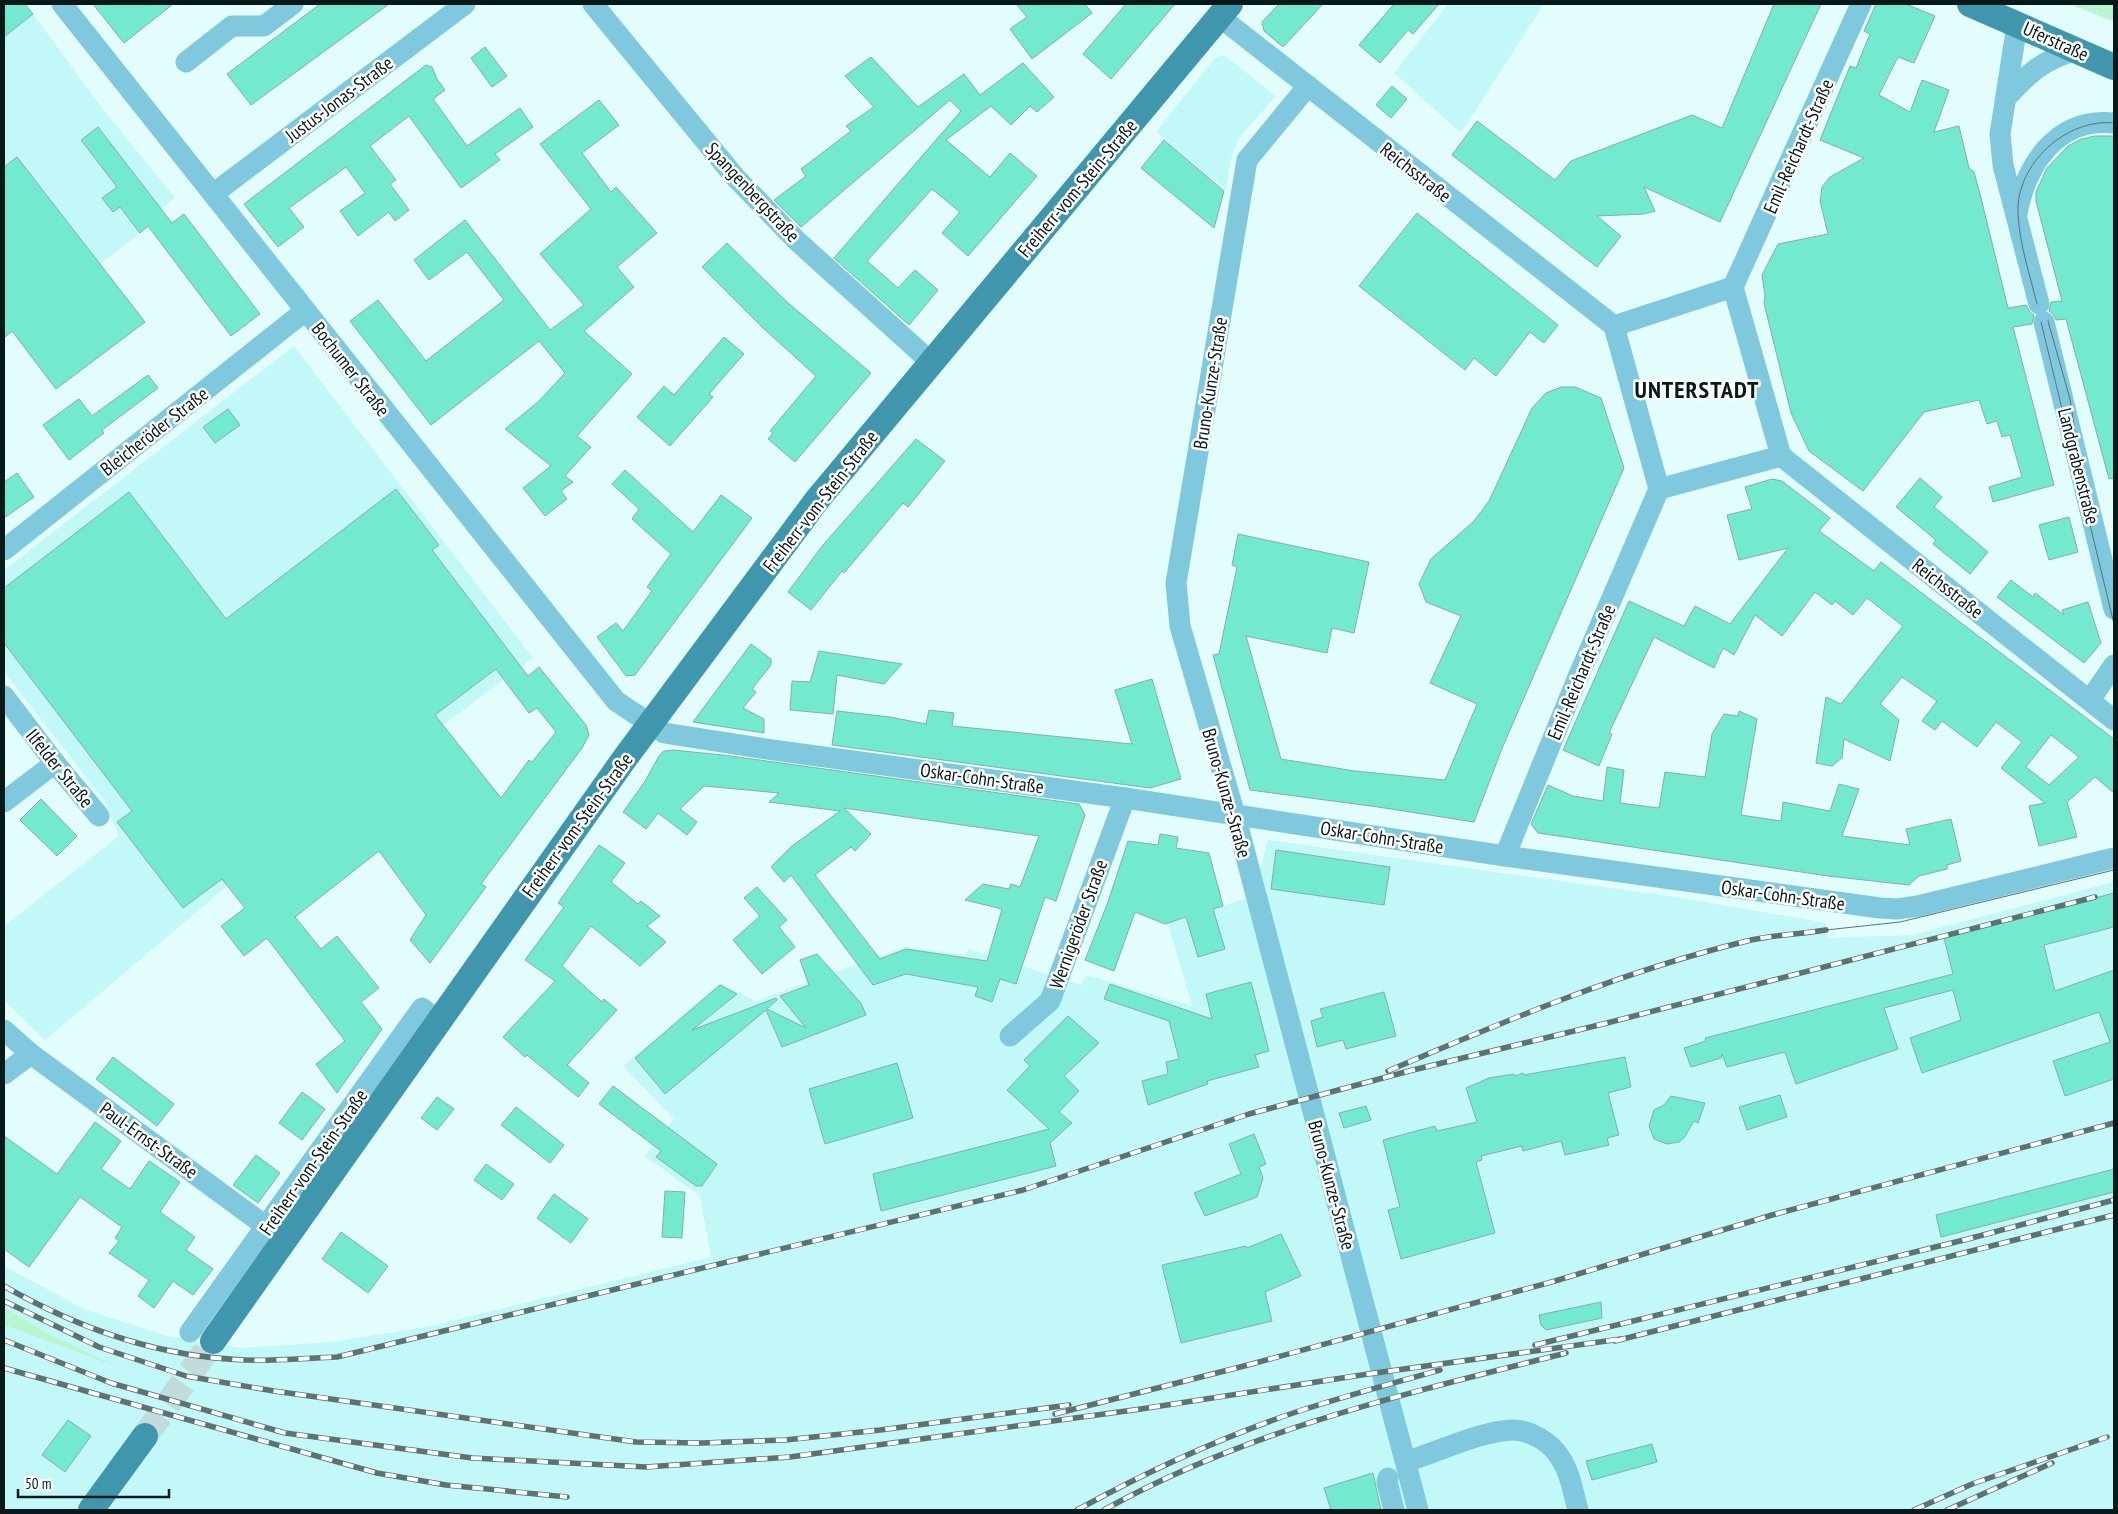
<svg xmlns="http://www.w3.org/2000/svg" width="2118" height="1514" font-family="'PT Sans Narrow',sans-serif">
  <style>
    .built { fill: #c2f8f8 }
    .green { fill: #b9f5d0 }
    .building { fill: #73e9cf; stroke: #87aea4; fill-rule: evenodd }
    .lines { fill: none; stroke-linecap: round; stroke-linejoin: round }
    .major-tunnel { stroke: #c2dbdb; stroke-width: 26; stroke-dasharray: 26 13; stroke-linecap: butt }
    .minor { stroke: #7fc8dd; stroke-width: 21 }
    .major { stroke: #4097ad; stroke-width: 26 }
    .tram { stroke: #5e7272; stroke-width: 1 }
    .rail-casing { stroke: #5e7272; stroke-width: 5.5 }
    .rail { stroke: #fff; stroke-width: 4; stroke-dasharray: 11; stroke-linecap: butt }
    .labels { text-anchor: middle; stroke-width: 5; stroke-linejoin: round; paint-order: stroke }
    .street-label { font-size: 19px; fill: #081919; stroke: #fff }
    .district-label { font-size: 24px; font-weight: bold; letter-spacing: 1px; fill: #081919; stroke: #fff }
  </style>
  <rect width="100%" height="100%" fill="#e3fdfd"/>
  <g class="built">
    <path d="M1448 4H1544L1461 133 1394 73Z"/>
    <path d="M33 14 99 104 175 198 161 208 165 214 4 338V36Z"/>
    <path d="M1220 56H1225L1276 96 1239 138 1231 158 1226 190 1156 132 1215 58Z"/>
    <path d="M294 346 533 658 225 888 45 1040 4 1000V926L119 836 104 800 4 672V570Z"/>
    <path d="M1268 840 1675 897 1826 923 1827 938 1912 935 2114 882V1510H4V1325L111 1364 46 1332 4 1307V1266L86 1310 168 1336 241 1348 332 1342 431 1326 711 1257 700 1196 645 1156 674 1119 623 1066 720 983 756 1001 905 947 966 955 969 949 1081 985 1086 975 1192 1006 1168 923 1267 892 1260 870Z"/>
  </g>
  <g class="green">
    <path d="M2070 4H2114V22Z"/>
    <path d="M4 1307 46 1332 118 1367 4 1325Z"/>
  </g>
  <g class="building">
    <path d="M4 4H25L33 14 4 37Z"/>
    <path d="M93 4H173L124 43Z"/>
    <path d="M320 4H389L251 105 227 74Z"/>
    <path d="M1016 4H1085L1092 13 1032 59 1010 29 1027 17Z"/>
    <path d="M1126 4H1175L1111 79 1083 54Z"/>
    <path d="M1279 4H1323L1283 47 1264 31 1262 22Z"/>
    <path d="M1394 4H1439L1413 34 1408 30 1380 63 1359 45Z"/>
    <path d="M1774 4H1821L1720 222 1644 187 1655 211 1644 214 1597 216 1621 236 1597 267 1452 155 1477 121 1555 180 1571 161 1692 115 1722 128Z"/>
    <path d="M1876 4H1906L1935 16 1914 63 1898 57 1879 95 1910 112 1922 80 1949 90 1934 132 1959 126 1969 168 1974 172 1981 198 2008 308 2026 305 2030 312 2034 315 2032 324 2013 327 2054 485 1993 502 1989 487 2022 477 2010 435 2002 437 1997 421 1987 424 1979 400 1924 412 1863 491 1809 451 1791 413 1764 303 1765 296 1762 275 1778 244 1828 234 1820 201 1822 187 1830 177 1864 158 1820 140 1850 66 1856 68 1870 34 1864 31Z"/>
    <path d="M485 47 507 76 492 87 471 58Z"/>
    <path d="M871 57 918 107 964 74 980 95 1023 63 1054 97 1037 112 1030 106 1011 125 991 106 946 140 990 177 1010 153 1037 176 968 256 942 233 960 212 932 189 867 261 898 288 915 270 938 290 909 325 834 258 961 111 950 100 801 227 774 200 806 176 801 169 851 131 846 126 874 107 845 76Z"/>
    <path d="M426 65 432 67 437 79 445 90 433 99 467 146 520 108 533 127 495 154 500 160 461 188 409 116 370 146 396 180 390 184 409 210 395 221 389 212 358 236 340 211 365 193 346 167 289 208 304 227 278 247 244 204Z"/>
    <path d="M1392 86 1407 99 1391 118 1376 105Z"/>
    <path d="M599 100 619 125 582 153 611 192 616 187 657 233 617 267 634 287 584 331 632 374 577 436 591 447 565 476 573 482 561 491 567 499 545 516 523 488 551 466 505 429 538 402 565 373 539 341 431 425 350 321 378 300 426 361 504 300 467 252 429 280 414 260 465 220 550 330 584 305 540 254 591 209 540 144Z"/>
    <path d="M98 127 172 223 184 214 260 314 231 336 148 226 140 233 120 207 113 212 102 198 117 187 81 140Z"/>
    <path d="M2114 136V478L2109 479 2066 319 2056 320 2053 314 2049 311 2051 302 2062 301 2036 201V192L2047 168 2068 146 2081 139 2095 136Z"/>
    <path d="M1164 140 1224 191 1214 228 1141 168Z"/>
    <path d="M17 157 145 322 56 389 12 331 4 338V167Z"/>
    <path d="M1417 213 1558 325 1544 343 1530 332 1496 376 1474 358 1465 370 1359 286Z"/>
    <path d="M727 243 787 302 871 373 795 462 768 439 773 433 770 431 816 376 762 327 702 267Z"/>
    <path d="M724 337 744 354 709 394 713 397 670 446 637 417 664 386 674 395Z"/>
    <path d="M148 375 158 388 102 430 104 433 69 460 43 425 79 399 92 416Z"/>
    <path d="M1561 387H1575L1601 398 1624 468 1503 746 1474 822 1378 807 1250 790 1213 655 1219 654 1237 567 1232 565 1238 534 1369 562 1354 633 1332 628 1327 653 1246 636 1281 759 1355 771 1445 780 1477 704 1430 683 1461 616 1426 602 1419 584 1431 559 1474 521 1489 501 1532 408 1546 393Z"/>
    <path d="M228 409 240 425 215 443 203 427Z"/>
    <path d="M916 439 945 461 908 507 903 503 844 573 842 571 811 610 788 592 823 545Z"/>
    <path d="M625 470 693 532 721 495 752 518 635 675 626 676 597 637 616 623 623 631 652 591 647 587 671 554 632 519 639 509 612 484Z"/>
    <path d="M17 473 34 497 4 518V482Z"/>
    <path d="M1920 478 1942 497 1934 507 1988 552 1970 574 1933 544 1936 540 1896 507Z"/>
    <path d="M1772 479 1782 481 1830 518 1819 531 1874 571 1881 562 2114 739V793L2095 777 2067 802 2077 837 2039 846 2029 806 2045 803 2001 768 2022 742 1996 722 1977 747 1942 721 1935 730 1922 721 1937 701 1902 677 1880 704 1899 720 1890 761 1844 739 1842 758 1832 766 1816 763 1826 697 1841 704 1903 626 1867 598 1853 615 1835 601 1832 605 1815 592 1782 636 1755 615 1734 655 1723 648 1714 668 1654 637 1609 733 1612 734 1599 766 1563 750 1629 601 1684 626 1695 606 1730 624 1788 548 1739 560 1727 515 1752 509 1745 487ZM2051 735 2079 757 2049 785 2026 767Z"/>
    <path d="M396 489 439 545 432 550 528 676 539 667 586 725 589 735 582 748 481 884 486 887 430 963 410 940 426 915 379 851 295 917 321 949 337 936 379 988 361 1002 382 1029 337 1093 316 1064 345 1041 267 938 244 956 221 926 245 908 222 879 183 908 117 822 132 811 4 643V588L129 492 226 619ZM496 669 529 713 537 708 556 732 532 762 529 760 501 798 435 715Z"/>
    <path d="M2069 517 2078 552 2049 560 2039 525Z"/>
    <path d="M2011 580 2033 597 2035 593 2064 615 2062 610 2088 602 2101 643 2084 663 1997 597Z"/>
    <path d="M751 644 771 659V665L752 689 756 692 743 708 764 719V733L693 722Z"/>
    <path d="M819 651 902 664 884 684 837 675 833 714 790 710 792 681 810 682Z"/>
    <path d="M1152 679 1181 779 1150 788 832 745 837 711 890 717 926 724 929 710 954 713 952 726 1132 744 1115 690Z"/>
    <path d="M1739 711 1757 719 1741 815 1781 821 1783 802 1830 811 1839 784 1859 789 1842 836 1910 845 1906 829 1951 819 1961 861 1947 865V869L1919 876 1909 885 1828 876 1538 833 1531 824 1548 785 1573 796 1603 801 1607 767 1624 770 1620 803 1659 808 1665 772 1705 777 1712 734 1724 714 1738 716Z"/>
    <path d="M673 750 723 755 1079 804 1085 815 1056 901 1045 897 1016 984 1000 979 992 1002 975 996 978 987 906 974 873 985 791 875 784 882 771 867 792 846 840 811 769 802 779 793 704 786 680 809 697 822 687 835 658 813 646 829 623 812 644 783 659 756 664 751ZM844 808 1039 836 1020 887 1011 884 1009 889 983 884 965 900 1002 909 987 961 906 949 880 959 815 875 851 847 855 851 871 834Z"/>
    <path d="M41 799 77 836 57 856 20 820Z"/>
    <path d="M1160 834 1178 837 1176 848 1209 853 1223 906 1213 909 1225 949 1198 957 1186 917 1165 924 1135 912 1114 971 1085 960 1108 902 1128 841 1158 845Z"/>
    <path d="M599 845 625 863 611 882 638 904 641 901 660 916 647 926 666 942 640 966 591 926 562 966 602 1002 604 999 617 1010 567 1065 589 1083 578 1097 527 1055 525 1057 503 1037 555 981 525 960 564 907 558 903Z"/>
    <path d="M1276 850 1390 867 1384 905 1271 889Z"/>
    <path d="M757 887 787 920 779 927 795 947 762 974 733 940 760 916 744 898Z"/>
    <path d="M2114 893V927L2044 945 2055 991 2114 970V1079L2065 1096 2053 1061 2110 1042 2099 1012 1922 1073 1910 1038 1961 1020 1953 990 1884 1008 1898 1049 1796 1084 1785 1052 1727 1067 1722 1054 1721 1058 1691 1067 1684 1048 1706 1041 1705 1038 1953 974 1944 938Z"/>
    <path d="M817 954 861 1003 866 1015 782 1047 766 1010 665 1094 635 1058 720 985 737 994 692 1030 776 998 777 1000 767 1009 806 1028 780 996 809 985 800 960Z"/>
    <path d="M1251 982 1269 1051 1255 1055 1259 1067 1207 1081 1208 1084 1148 1105 1142 1081 1168 1074 1166 1062 1179 1059 1169 1021 1104 999 1110 984 1212 1019 1206 994Z"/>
    <path d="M1384 992 1396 1036 1346 1049 1343 1040 1317 1047 1311 1021 1323 1017 1320 1009Z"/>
    <path d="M1068 1016 1099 1043 1064 1076 1079 1091 1059 1112 1072 1123 1050 1143 1056 1166 881 1211 873 1174 1049 1129 1007 1090 1030 1066 1024 1060Z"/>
    <path d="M113 1057 174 1104 157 1126 96 1079Z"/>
    <path d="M1625 1057 1631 1087 1608 1093 1619 1135 1607 1138 1609 1145 1565 1155 1561 1141 1523 1151 1522 1146 1481 1156 1482 1160 1476 1162 1495 1233 1401 1259 1388 1210 1400 1207 1383 1140 1435 1126 1437 1131 1477 1122 1466 1088 1489 1078 1514 1074 1515 1076 1523 1073 1524 1075Z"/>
    <path d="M897 1063 913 1118 825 1144 809 1089Z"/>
    <path d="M613 1086 717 1164 702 1186H696L656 1157 661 1151 599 1104Z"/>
    <path d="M302 1092 325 1109 302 1140 279 1123Z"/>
    <path d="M1780 1095 1787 1117 1747 1130 1739 1107Z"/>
    <path d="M1671 1096 1705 1103 1698 1123 1694 1121 1684 1138 1679 1142 1667 1144 1654 1139 1649 1126 1654 1110 1664 1105Z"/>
    <path d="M437 1097 454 1109 437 1130 421 1118Z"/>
    <path d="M1366 1106 1371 1120 1344 1128 1339 1113Z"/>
    <path d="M516 1107 564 1145 550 1163 501 1125Z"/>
    <path d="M95 1122 121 1141 101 1169 130 1189 149 1161 180 1182 160 1212 195 1237 186 1250 213 1269 193 1295 173 1281 154 1308 138 1296 149 1280 109 1253 119 1241 115 1238 122 1227 80 1197 29 1267 4 1249V1136L57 1174Z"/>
    <path d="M1254 1134 1266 1164 1259 1167 1263 1178 1257 1197 1205 1216 1194 1193 1241 1174 1229 1144Z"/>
    <path d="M256 1155 280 1173 258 1203 233 1185Z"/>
    <path d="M486 1164 514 1184 502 1200 474 1180Z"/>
    <path d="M2114 1169V1192L1941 1237 1936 1215Z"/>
    <path d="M665 1191 685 1192 682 1238 662 1237Z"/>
    <path d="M554 1194 588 1219 571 1243 537 1218Z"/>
    <path d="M341 1232 388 1266 368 1293 322 1259Z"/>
    <path d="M1281 1234 1301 1276 1265 1292 1272 1321 1181 1343 1162 1265 1246 1246 1247 1248Z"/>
    <path d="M1601 1302 1602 1318 1546 1330 1541 1325 1539 1315Z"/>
    <path d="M68 1420 91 1436 65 1472 42 1455Z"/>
    <path d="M1652 1444 1657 1462 1592 1480 1586 1461Z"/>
    <path d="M1373 1473 1381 1510H1331L1324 1488Z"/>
  </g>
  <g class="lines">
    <path class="major-tunnel" d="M145 1436 213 1341"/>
    <g class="minor">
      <path d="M62 4 616 701 664 733 766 749 1125 798 1505 856 1880 908 1897 909 1918 906 2114 858"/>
      <path d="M593 4 735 177 796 240 932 363"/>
      <path d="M1220 17 1614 326"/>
      <path d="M2017 25 2000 134 2003 165 2039 304"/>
      <path d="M186 62 232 26H264L293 4"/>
      <path d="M1308 86 1247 160 1176 583 1180 626 1235 815 1418 1510"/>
      <path d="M2007 97C2031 71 2042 61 2076 50"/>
      <path d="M213 194 465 4"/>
      <path d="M2017 214C2026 164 2057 117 2114 123"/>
      <path d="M1733 287 1861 4"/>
      <path d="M1733 287 1781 456"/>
      <path d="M2044 322 2114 609"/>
      <path d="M1614 326 1659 489"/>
      <path d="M1614 326 1733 287"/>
      <path d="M1781 456 2114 720"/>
      <path d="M1659 489 1781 456"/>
      <path d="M4 550 305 311"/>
      <path d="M4 696 55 763 99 816"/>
      <path d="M2090 700 2114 665"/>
      <path d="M4 802 55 763"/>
      <path d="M1505 856 1578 677 1659 489"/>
      <path d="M4 1030 31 1054 267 1227"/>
      <path d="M1010 1036 1050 1001 1125 798"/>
      <path d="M4 1074 31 1054"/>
      <path d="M190 1332 422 1008 440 1022"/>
      <path d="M1417 1458C1444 1449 1486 1430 1513 1430 1530 1430 1550 1442 1559 1456 1570 1471 1573 1492 1578 1510"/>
      <path d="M1388 1478 1387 1482 1394 1510"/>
    </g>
    <g class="major">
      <path d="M1970 4 2114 67"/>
      <path d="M213 1341 625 758 817 500 1230 4"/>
      <path d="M91 1510 145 1436"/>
    </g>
    <g class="tram">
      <path d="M2037 304C2030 275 2019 243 2018 213 2016 164 2066 118 2114 123"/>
      <path d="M2048 321 2070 399 2077 445"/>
      <path d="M2041 322 2114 624"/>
      <path d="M1826 930 1900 922 2114 870"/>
    </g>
    <defs>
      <g id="rail">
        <path d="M1388 1071C1505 1021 1623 971 1747 941 1773 935 1800 934 1826 930"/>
        <path d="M4 1286C79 1329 159 1357 245 1360 276 1361 307 1358 337 1357L1023 1190 1249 1114 1409 1071 1603 1024 2095 897"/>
        <path d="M4 1301 99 1347 186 1376 274 1391 636 1442 702 1443 785 1440 880 1430 1069 1405"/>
        <path d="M4 1340 111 1383 285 1433 472 1458 646 1467 790 1457 1141 1409 1368 1374 1621 1339"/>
        <path d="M1615 1341 2114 1215"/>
        <path d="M1535 1345 1968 1239 2114 1200"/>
        <path d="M4 1368 377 1473 446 1485 567 1497"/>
        <path d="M1055 1414 1248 1365 1555 1281 1772 1215 2114 1123"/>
        <path d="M1077 1510C1148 1471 1222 1437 1299 1411 1345 1396 1393 1383 1440 1370"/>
        <path d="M1104 1510C1247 1430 1408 1393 1566 1353"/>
        <path d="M1914 1510 1972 1484 2107 1437"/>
        <path d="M1947 1510 2052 1463"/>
      </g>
    </defs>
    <use href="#rail" class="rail-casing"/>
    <use href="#rail" class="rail"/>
  </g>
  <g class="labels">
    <g class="street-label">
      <text transform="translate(2056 41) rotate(24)" y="7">Uferstraße</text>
      <text transform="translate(339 99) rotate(-37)" y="7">Justus-Jonas-Straße</text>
      <text transform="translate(1798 146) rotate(-66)" y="7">Emil-Reichardt-Straße</text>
      <text transform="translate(1416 172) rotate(38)" y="7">Reichsstraße</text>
      <text transform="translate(1077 188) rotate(-50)" y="7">Freiherr-vom-Stein-Straße</text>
      <text transform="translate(753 192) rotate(47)" y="7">Spangenbergstraße</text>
      <text transform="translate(351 369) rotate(52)" y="7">Bochumer Straße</text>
      <text transform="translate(1210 383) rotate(-81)" y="7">Bruno-Kunze-Straße</text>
      <text transform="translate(154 431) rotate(-38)" y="7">Bleicheröder Straße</text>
      <text transform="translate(2079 466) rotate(76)" y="7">Landgrabenstraße</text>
      <text transform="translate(820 501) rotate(-52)" y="7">Freiherr-vom-Stein-Straße</text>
      <text transform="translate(1948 588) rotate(38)" y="7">Reichsstraße</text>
      <text transform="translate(1581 672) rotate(-67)" y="7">Emil-Reichardt-Straße</text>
      <text transform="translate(60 768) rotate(51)" y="7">Ilfelder Straße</text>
      <text transform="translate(982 778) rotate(8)" y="7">Oskar-Cohn-Straße</text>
      <text transform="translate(1227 793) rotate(74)" y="7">Bruno-Kunze-Straße</text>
      <text transform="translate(577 825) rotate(-54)" y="7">Freiherr-vom-Stein-Straße</text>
      <text transform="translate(1382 837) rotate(9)" y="7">Oskar-Cohn-Straße</text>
      <text transform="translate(1783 895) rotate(8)" y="7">Oskar-Cohn-Straße</text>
      <text transform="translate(1078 924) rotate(-70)" y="7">Wernigeröder Straße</text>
      <text transform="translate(149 1140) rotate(36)" y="7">Paul-Ernst-Straße</text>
      <text transform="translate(313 1162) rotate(-55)" y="7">Freiherr-vom-Stein-Straße</text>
      <text transform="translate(1332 1185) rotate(75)" y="7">Bruno-Kunze-Straße</text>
    </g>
    <g class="district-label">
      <text x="1697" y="398">UNTERSTADT</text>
    </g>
  </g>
  <rect width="2118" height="1514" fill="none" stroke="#081919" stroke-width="10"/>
  <path d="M18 1489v8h151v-8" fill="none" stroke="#081919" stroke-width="2.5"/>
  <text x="25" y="1489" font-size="15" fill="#081919" stroke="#ffffff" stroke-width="4" paint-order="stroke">50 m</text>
</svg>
